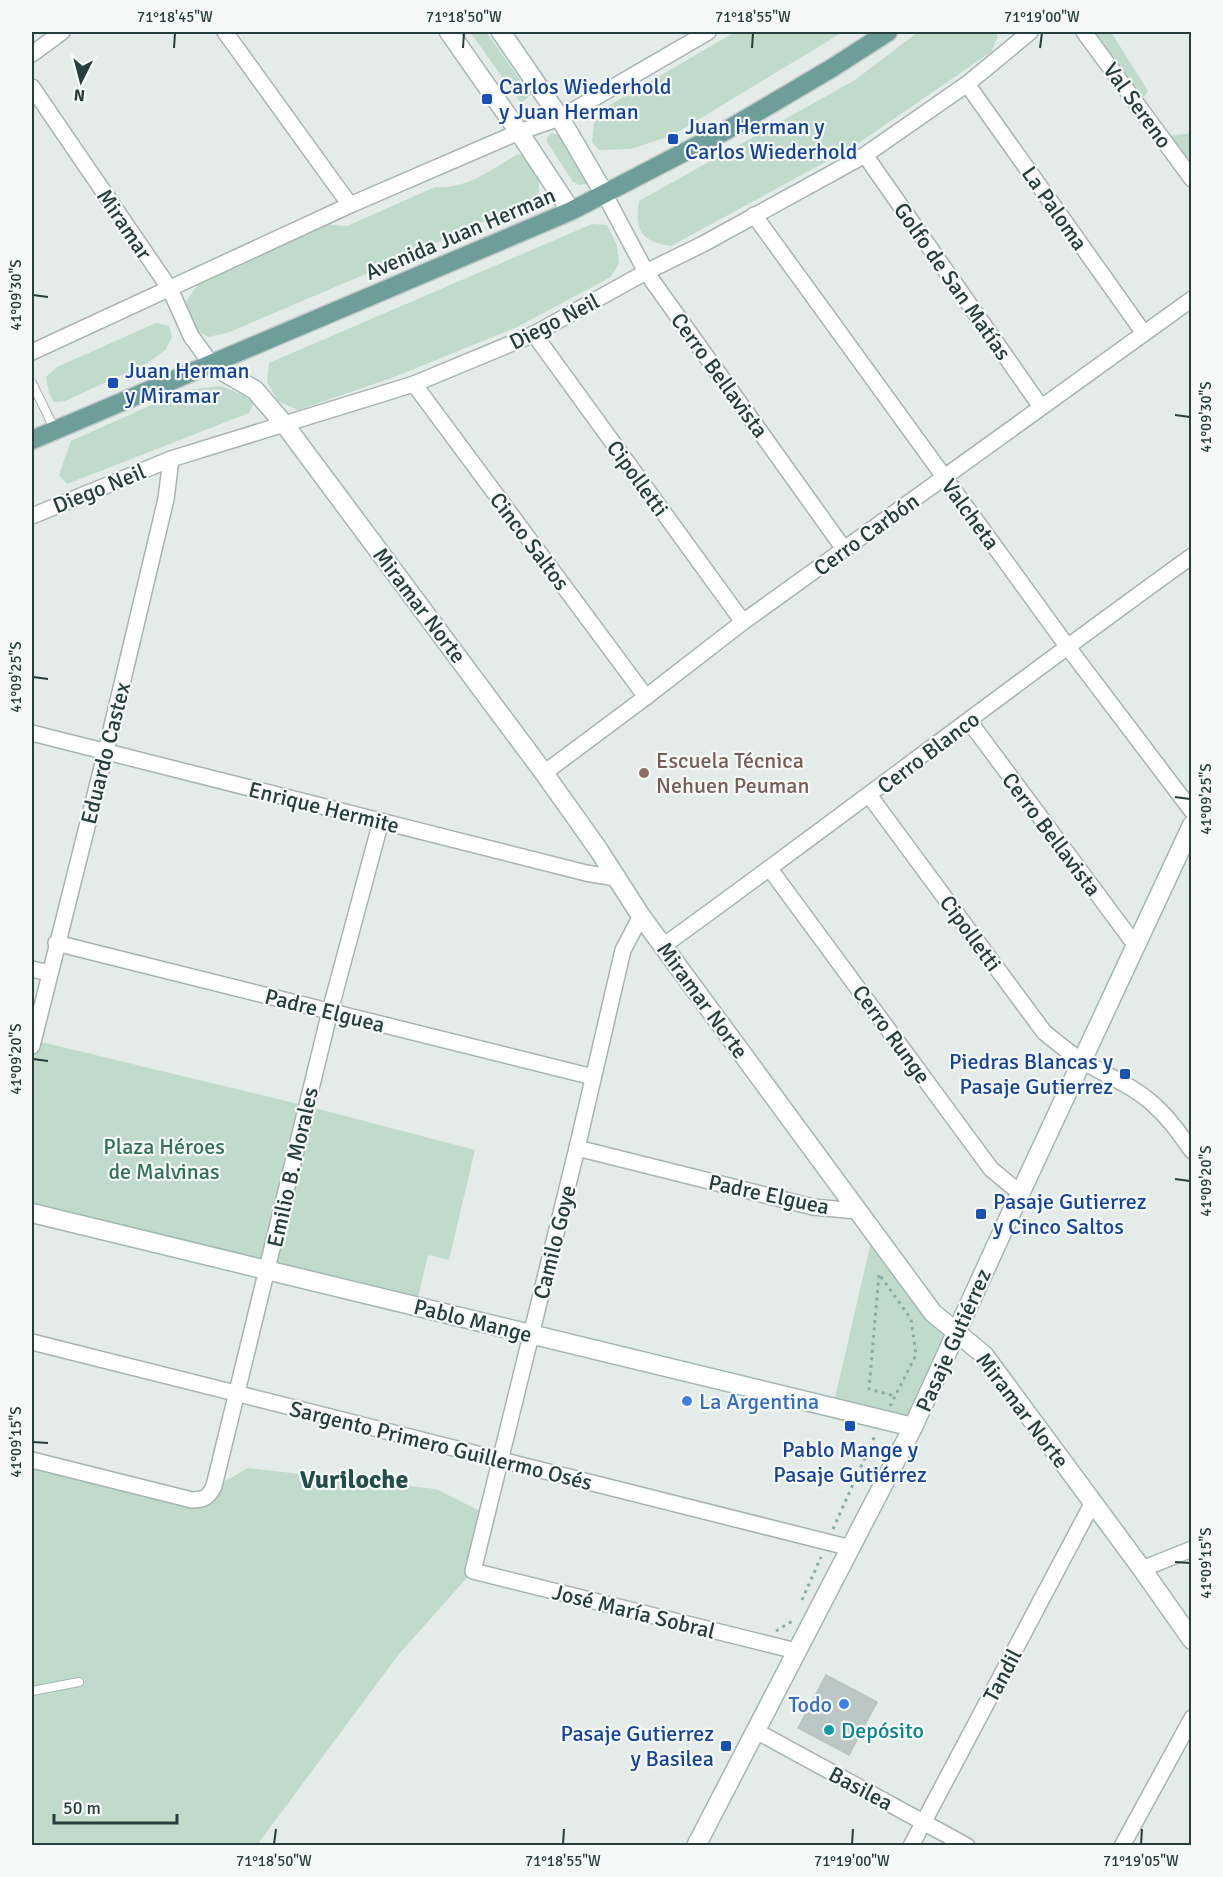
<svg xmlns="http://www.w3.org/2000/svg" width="1223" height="1877" font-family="Signika,sans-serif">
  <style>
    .green { fill: #c0dbcc }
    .building { fill: #bac7c4; stroke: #b7c6c2; stroke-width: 1.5 }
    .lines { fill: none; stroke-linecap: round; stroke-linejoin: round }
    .lane-casing { stroke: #a7b4b2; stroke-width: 10 }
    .street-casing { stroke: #a7b4b2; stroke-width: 18 }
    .secondary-casing { stroke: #a4b7b4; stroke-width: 21 }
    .primary-casing { stroke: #c2c9c8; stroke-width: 21 }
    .path { stroke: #88ada8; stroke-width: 3; stroke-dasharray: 3 4.5; stroke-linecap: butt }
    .lane { stroke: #fff; stroke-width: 8 }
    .street { stroke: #fff; stroke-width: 15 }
    .secondary { stroke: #fff; stroke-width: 18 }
    .primary { stroke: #6d9e9a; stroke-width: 18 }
    .ticks { fill: none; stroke: #253d3b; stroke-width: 2 }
    .transit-dot { fill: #1a4fb4; stroke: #f5f9f8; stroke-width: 2 }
    .education-dot { fill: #8d6e63; stroke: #f5f9f8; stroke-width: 2 }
    .shop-dot { fill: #3f7fe0; stroke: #f5f9f8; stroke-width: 2 }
    .culture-dot { fill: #0f9aa8; stroke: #f5f9f8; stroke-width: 2 }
    .labels { text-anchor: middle; stroke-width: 4.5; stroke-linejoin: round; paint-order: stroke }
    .transit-label { font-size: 22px; fill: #164399; stroke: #f5f9f8; text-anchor: start }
    .street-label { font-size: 22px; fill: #253d3b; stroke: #f5f9f8 }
    .education-label { font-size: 22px; fill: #785e54; stroke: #f5f9f8; text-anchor: start }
    .park-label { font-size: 22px; fill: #337056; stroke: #f5f9f8 }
    .shop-label { font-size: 22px; fill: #366cbe; stroke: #f5f9f8; text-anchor: start }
    .culture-label { font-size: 22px; fill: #0d838f; stroke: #f5f9f8; text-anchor: start }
    .quarter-label { font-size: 26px; font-weight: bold; fill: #234d4b; stroke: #f5f9f8 }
    .neatline { fill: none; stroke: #253d3b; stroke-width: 2 }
    .ticks-label { font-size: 15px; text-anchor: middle; fill: #253d3b }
  </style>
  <rect width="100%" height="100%" fill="#e4ecea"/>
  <g class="green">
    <path d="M470 32H486L531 95 521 103Z"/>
    <path d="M735 32H843L673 135 631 149 599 150 592 142 594 123 608 106Z"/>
    <path d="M918 32H995L998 36 991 52 853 147 671 246C641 242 634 230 639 201L855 80Z"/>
    <path d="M1092 32H1111L1148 91 1144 97Z"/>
    <path d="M552 133 559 135 586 178V184L579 185 573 182 547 142V137Z"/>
    <path d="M1191 133V158L1184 157 1170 136Z"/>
    <path d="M518 154 527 157C535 171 543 181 537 197L401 259 227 333 208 337 193 329 184 305 200 281 325 224 347 226 435 187C466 190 492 169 518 154Z"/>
    <path d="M592 224 607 225 617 245 619 263 611 277 517 327 397 376 298 410 278 401 267 382 269 363Z"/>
    <path d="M156 323 169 326 172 337 166 349 148 363 65 401 54 402 49 393 46 377 57 367Z"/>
    <path d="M221 386 243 395 254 403 249 413 67 484 59 475 71 441 185 390Z"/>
    <path d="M33 1040 307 1106 475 1150 449 1260 428 1255 416 1306 32 1213V1046Z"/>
    <path d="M871 1242 949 1333 910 1421 834 1402Z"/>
    <path d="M32 1460 192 1500 248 1468 436 1489 486 1514 473 1571 399 1654 257 1845 32 1846Z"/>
  </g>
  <path class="building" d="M826 1675 877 1702 849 1755 798 1728Z"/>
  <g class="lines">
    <defs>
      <g id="lane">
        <path d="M32 383 55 430"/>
        <path d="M32 1691 79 1682"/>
      </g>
      <g id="street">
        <path d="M225 32 350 205"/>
        <path d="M1084 32 1192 179"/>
        <path d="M32 54 62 32"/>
        <path d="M967 84 1143 332"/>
        <path d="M32 87 170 289 191 336 212 365"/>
        <path d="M865 155 1041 407"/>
        <path d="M605 195 646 272 844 549"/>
        <path d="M754 215 1067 646 1192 811"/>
        <path d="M534 334 743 622"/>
        <path d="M32 352 350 205 519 132 560 118 708 32"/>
        <path d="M414 384 646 697"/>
        <path d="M32 516 171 459 414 384 534 334 646 272 703 244 865 155 967 84 1030 32"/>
        <path d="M969 721 1136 946"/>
        <path d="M32 733 586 873 616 878"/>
        <path d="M544 773 646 697 743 622 1192 299"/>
        <path d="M869 795 1044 1032C1056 1042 1068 1052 1081 1060 1105 1075 1132 1085 1153 1104 1169 1118 1180 1134 1192 1151"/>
        <path d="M770 869 991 1169 1020 1193"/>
        <path d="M641 916 623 950 577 1148 473 1571 796 1651"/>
        <path d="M56 943 593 1077"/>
        <path d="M663 946C840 818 1014 684 1192 556"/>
        <path d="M32 969 49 973"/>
        <path d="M32 1046 106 751 166 499 171 459"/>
        <path d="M577 1148 813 1207 857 1211"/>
        <path d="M32 1342 851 1548"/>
        <path d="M32 1460 192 1500C204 1500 209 1497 214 1486L330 1011 381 821"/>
        <path d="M1142 1569 1192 1549"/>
        <path d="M756 1731 967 1846"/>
        <path d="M911 1846 1092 1504"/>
        <path d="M1122 1846 1192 1718"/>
      </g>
      <g id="secondary">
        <path d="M449 32 519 132 571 211"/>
        <path d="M501 32 560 118 605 195"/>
        <path d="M212 365 255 390 285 425 544 773 598 849 641 916 663 946 933 1313 984 1355 1142 1569 1192 1640"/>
        <path d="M32 1213 913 1427"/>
        <path d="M696 1846 913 1427 1005 1226 1192 825"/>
      </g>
      <path id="primary" d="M32 440 571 211 727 130 832 68 888 32"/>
    </defs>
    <use href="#lane" class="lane-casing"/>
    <use href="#street" class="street-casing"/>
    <use href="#secondary" class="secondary-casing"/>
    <use href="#primary" class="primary-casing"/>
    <g class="path">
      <path d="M890 1406 916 1355 911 1319 879 1274 869 1389 895 1396"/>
      <path d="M833 1529 876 1433"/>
      <path d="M802 1600 821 1557"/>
      <path d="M776 1631 794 1620"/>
    </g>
    <use href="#lane" class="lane"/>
    <use href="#street" class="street"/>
    <use href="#secondary" class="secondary"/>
    <use href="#primary" class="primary"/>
  </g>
  <path class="ticks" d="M174 48 175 33M463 48 464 33M752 48 753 33M1040 48 1042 33M33 295 48 297M1175 415 1190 417M33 677 48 679M1175 797 1190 799M33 1059 48 1061M1175 1179 1190 1181M33 1442 48 1443M1175 1562 1190 1563M274 1844 276 1829M563 1844 564 1829M852 1844 853 1829M1141 1844 1142 1829"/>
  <g class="transit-dot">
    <rect x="481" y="93" width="12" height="12" rx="3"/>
    <rect x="667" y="133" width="12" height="12" rx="3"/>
    <rect x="107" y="377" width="12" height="12" rx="3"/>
    <rect x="1119" y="1068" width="12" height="12" rx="3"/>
    <rect x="975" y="1208" width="12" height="12" rx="3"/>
    <rect x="844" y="1420" width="12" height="12" rx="3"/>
    <rect x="720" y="1740" width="12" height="12" rx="3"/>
  </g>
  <circle class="education-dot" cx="644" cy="773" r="6"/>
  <g class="shop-dot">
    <circle cx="687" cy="1401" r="6"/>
    <circle cx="844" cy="1704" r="6"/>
  </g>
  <circle class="culture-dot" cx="829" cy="1730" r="6"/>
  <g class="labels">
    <g class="transit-label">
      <text x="499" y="94">Carlos Wiederhold<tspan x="499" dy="25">y Juan Herman</tspan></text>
      <text x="685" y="134">Juan Herman y<tspan x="685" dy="25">Carlos Wiederhold</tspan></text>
      <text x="125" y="378">Juan Herman<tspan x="125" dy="25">y Miramar</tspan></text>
      <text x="1113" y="1069" text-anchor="end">Piedras Blancas y<tspan x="1113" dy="25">Pasaje Gutierrez</tspan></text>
      <text x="993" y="1209">Pasaje Gutierrez<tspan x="993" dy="25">y Cinco Saltos</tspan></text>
      <text x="850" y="1457" text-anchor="middle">Pablo Mange y<tspan x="850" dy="25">Pasaje Gutiérrez</tspan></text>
      <text x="714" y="1741" text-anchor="end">Pasaje Gutierrez<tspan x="714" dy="25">y Basilea</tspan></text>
    </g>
    <g class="street-label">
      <text transform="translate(1138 105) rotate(54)" y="8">Val Sereno</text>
      <text transform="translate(1055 208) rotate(55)" y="8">La Paloma</text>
      <text transform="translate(125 224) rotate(56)" y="8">Miramar</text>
      <text transform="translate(460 233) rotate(-23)" y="8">Avenida Juan Herman</text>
      <text transform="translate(953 281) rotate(55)" y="8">Golfo de San Matías</text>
      <text transform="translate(554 321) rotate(-27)" y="8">Diego Neil</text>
      <text transform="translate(720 375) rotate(54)" y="8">Cerro Bellavista</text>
      <text transform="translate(638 478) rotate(54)" y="8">Cipolletti</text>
      <text transform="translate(99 488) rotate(-22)" y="8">Diego Neil</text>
      <text transform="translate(971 514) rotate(54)" y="8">Valcheta</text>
      <text transform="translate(866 534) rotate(-36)" y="8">Cerro Carbón</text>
      <text transform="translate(530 541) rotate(53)" y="8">Cinco Saltos</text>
      <text transform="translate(420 605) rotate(53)" y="8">Miramar Norte</text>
      <text transform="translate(928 752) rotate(-37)" y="8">Cerro Blanco</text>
      <text transform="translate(105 753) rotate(-76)" y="8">Eduardo Castex</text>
      <text transform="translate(324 807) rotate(14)" y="8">Enrique Hermite</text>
      <text transform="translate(1052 834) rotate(53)" y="8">Cerro Bellavista</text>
      <text transform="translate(971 933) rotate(54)" y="8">Cipolletti</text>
      <text transform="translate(703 1000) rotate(54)" y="8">Miramar Norte</text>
      <text transform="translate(325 1010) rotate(14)" y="8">Padre Elguea</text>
      <text transform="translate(892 1034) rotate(54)" y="8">Cerro Runge</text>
      <text transform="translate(292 1167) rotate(-77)" y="8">Emilio B. Morales</text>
      <text transform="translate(769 1194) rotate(12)" y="8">Padre Elguea</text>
      <text transform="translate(554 1242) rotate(-76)" y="8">Camilo Goye</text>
      <text transform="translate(473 1320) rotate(14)" y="8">Pablo Mange</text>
      <text transform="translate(953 1340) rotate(-66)" y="8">Pasaje Gutiérrez</text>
      <text transform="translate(1023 1410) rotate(53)" y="8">Miramar Norte</text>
      <text transform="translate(441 1445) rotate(14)" y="8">Sargento Primero Guillermo Osés</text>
      <text transform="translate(634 1611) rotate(14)" y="8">José María Sobral</text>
      <text transform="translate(1002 1675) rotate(-62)" y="8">Tandil</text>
      <text transform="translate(861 1788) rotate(28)" y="8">Basilea</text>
    </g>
    <g class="education-label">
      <text x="656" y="768">Escuela Técnica<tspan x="656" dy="25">Nehuen Peuman</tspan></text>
    </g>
    <g class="park-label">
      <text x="164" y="1154">Plaza Héroes<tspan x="164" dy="25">de Malvinas</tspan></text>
    </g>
    <g class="shop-label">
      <text x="699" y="1409">La Argentina</text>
      <text x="832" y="1712" text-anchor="end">Todo</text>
    </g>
    <g class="culture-label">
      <text x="841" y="1738">Depósito</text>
    </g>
    <g class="quarter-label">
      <text x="354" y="1488">Vuriloche</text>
    </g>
  </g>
  <rect width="1223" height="1877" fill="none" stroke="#f5f9f8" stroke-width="66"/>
  <g transform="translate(81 81) rotate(186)" stroke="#f5f9f8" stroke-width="4.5" paint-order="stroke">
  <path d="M0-4.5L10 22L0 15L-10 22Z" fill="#253d3b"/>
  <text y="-9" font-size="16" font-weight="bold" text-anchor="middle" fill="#253d3b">N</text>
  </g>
  <path d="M54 1814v9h123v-9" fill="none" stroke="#253d3b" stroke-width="3"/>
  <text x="63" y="1814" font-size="18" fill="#253d3b" stroke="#f5f9f8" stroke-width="4.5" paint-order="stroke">50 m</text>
  <rect x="33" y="33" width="1157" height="1811" class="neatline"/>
  <g class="ticks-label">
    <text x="175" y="22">71°18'45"W</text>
    <text x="464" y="22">71°18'50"W</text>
    <text x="753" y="22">71°18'55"W</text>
    <text x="1042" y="22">71°19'00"W</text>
    <text transform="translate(16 295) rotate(-90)" y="5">41°09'30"S</text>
    <text transform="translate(1206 417) rotate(-90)" y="5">41°09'30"S</text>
    <text transform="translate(16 677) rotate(-90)" y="5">41°09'25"S</text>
    <text transform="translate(1206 799) rotate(-90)" y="5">41°09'25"S</text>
    <text transform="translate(16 1059) rotate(-90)" y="5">41°09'20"S</text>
    <text transform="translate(1206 1181) rotate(-90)" y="5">41°09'20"S</text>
    <text transform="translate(16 1442) rotate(-90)" y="5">41°09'15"S</text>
    <text transform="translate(1206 1563) rotate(-90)" y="5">41°09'15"S</text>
    <text x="274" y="1866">71°18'50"W</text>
    <text x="563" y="1866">71°18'55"W</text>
    <text x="852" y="1866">71°19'00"W</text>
    <text x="1141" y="1866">71°19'05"W</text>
  </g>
</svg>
